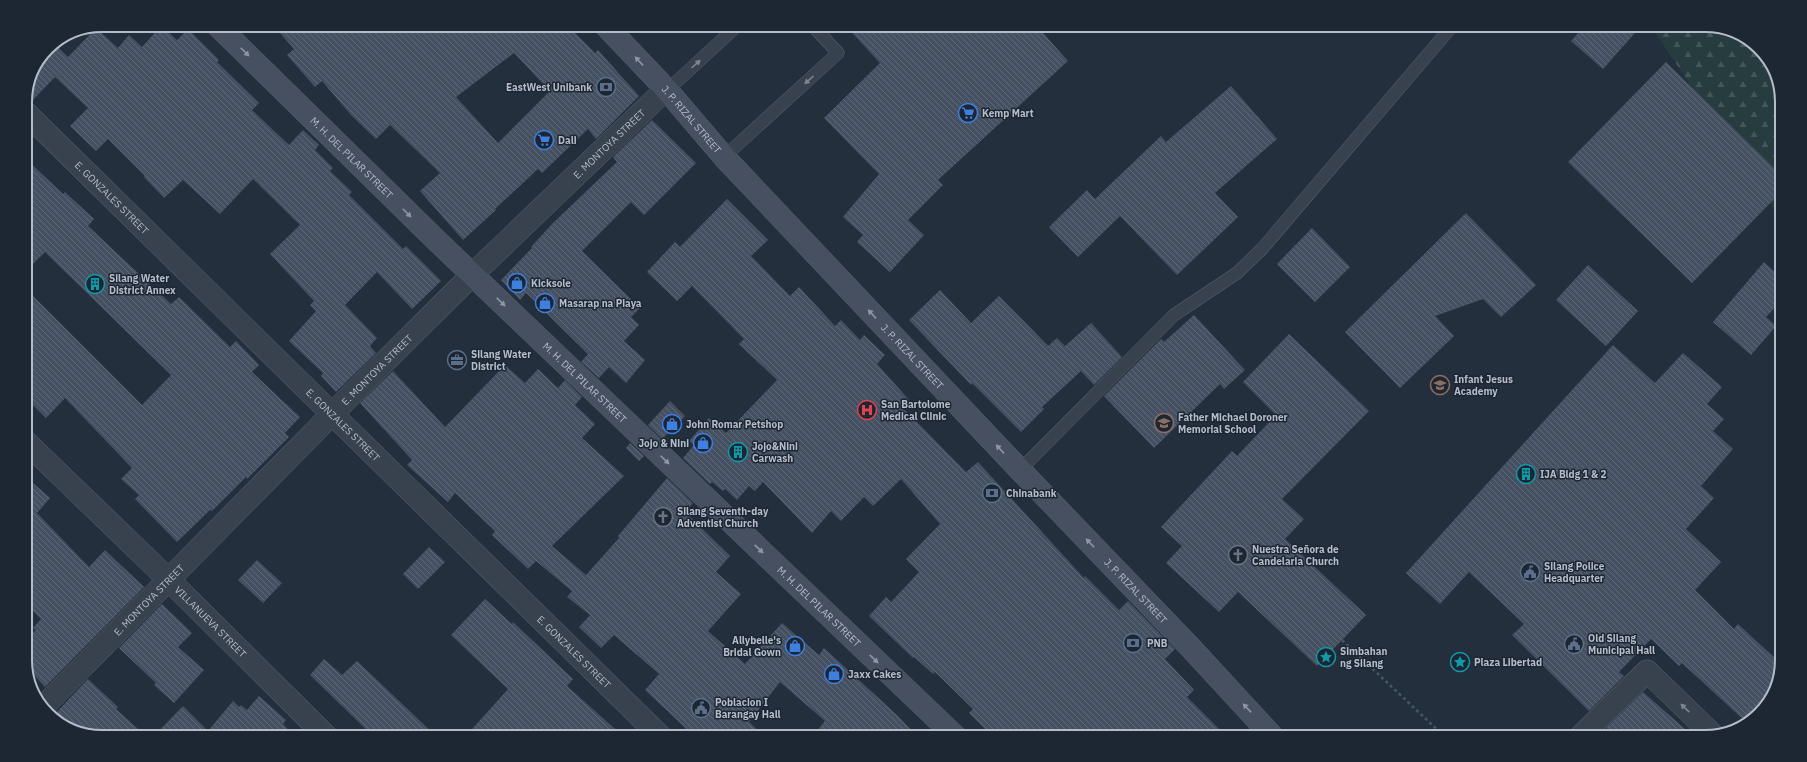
<svg xmlns="http://www.w3.org/2000/svg" width="1807" height="762" font-family="'IBM Plex Sans',sans-serif">
  <style>
    .forest { fill: url(#forest-firs) }
    .building { fill: url(#building-back-hatch); fill-rule: evenodd }
    .lines { fill: none; stroke-linecap: round; stroke-linejoin: round }
    .service-casing { stroke: #565f6c; stroke-width: 13 }
    .minor-casing { stroke: #565f6c; stroke-width: 23 }
    .secondary-casing { stroke: #565f6c; stroke-width: 23 }
    .path { stroke: #44595c; stroke-width: 2.5; stroke-dasharray: 3 3; stroke-linecap: butt }
    .service { stroke: #38414e; stroke-width: 12 }
    .minor { stroke: #38414e; stroke-width: 22 }
    .secondary { stroke: #465061; stroke-width: 22 }
    .oneway { fill: #8e96a5 }
    .oneway2 { fill: #7c8592 }
    .labels { text-anchor: middle; stroke-width: 3; stroke-linejoin: round; paint-order: stroke }
    .poi-label { font-size: 10px; font-weight: bold; fill: #b4bcc9; stroke: #1d2633; text-anchor: start }
    .street-label { font-size: 10px; fill: #b4bcc9; stroke: #1d2633 }
    .rim { fill: none; stroke: #b4bcc9; stroke-width: 2 }
  </style>
  <defs>
    <pattern id="forest-firs" width="22" height="20" patternUnits="userSpaceOnUse"><rect width="22" height="20" fill="#263c3f"/><path d="M5 1l3.5 6h-7zM16 11l3.5 6h-7z" fill="#435659"/></pattern>
    <pattern id="building-back-hatch" width="6" height="6" patternUnits="userSpaceOnUse"><rect width="6" height="6" fill="#455162"/><path d="M-1 5l2 2M0 0l6 6M5-1l2 2" fill="none" stroke="#5d6877"/></pattern>
  </defs>
  <rect width="100%" height="100%" fill="#242f3e"/>
  <path class="forest" d="M1650 25H1705L1734 31 1766 55 1782 97V221Z"/>
  <g class="building">
    <path d="M273 25H567L595 53 598 50 639 96 596 139 588 129 542 173 538 169 495 209 496 210 463 240 420 191 440 173 390 125 376 139 352 116 322 81 315 87 287 55 294 49ZM514 53 550 91 498 143 456 97Z"/>
    <path d="M845 25H1036L1068 61 938 180 943 185 908 220 924 235 890 272 857 242 863 235 843 217 879 174 824 118 880 63Z"/>
    <path d="M1585 25H1642L1603 69 1571 41Z"/>
    <path d="M161 26 177 40 188 29 219 60 217 62 259 103 252 110 289 145 303 130 319 145 315 150 333 168 330 171 352 192 349 195 403 249 406 246 441 281 412 309 377 272 345 305 377 338 370 346 376 353 336 392 321 376 323 373 289 341 316 311 310 305 314 301 270 254 300 225 253 179 220 214 183 180 164 198 144 177 145 176 108 139 96 151 70 126 88 108 55 77 31 102 25 100 48 47 54 43 68 57 96 28 118 48 129 35 142 47Z"/>
    <path d="M1666 62 1782 176V191L1692 283 1568 162Z"/>
    <path d="M1231 86 1277 139 1215 193 1238 217 1177 275 1120 216 1078 257 1049 227 1087 190 1095 199 1161 136 1166 142Z"/>
    <path d="M652 120 696 163 644 215 631 202 582 251 640 308 631 317 639 325 624 341 645 360 626 383 609 367 599 378 581 362 588 354 526 293 520 300 501 280 532 248 531 247 553 223 617 162 613 157Z"/>
    <path d="M25 158 63 194 65 192 94 219 88 226 171 304 179 297 230 347 236 341 259 365 252 372 300 417 285 433 289 437 247 479 246 477 212 511 210 510 177 542 135 499 139 495 121 479 132 468 65 398 46 418 25 397V288L142 405 171 375 45 252 25 272Z"/>
    <path d="M727 199 768 240 751 256 790 296 799 287 835 326 841 320 860 340 864 335 885 355 877 364 909 400 902 407 966 472 978 462 1084 578 1085 576 1119 610 1128 601 1175 649 1165 659 1194 690 1187 697 1227 737H993L969 713 973 709 935 672 933 674 914 657 913 658 869 616 886 597 891 602 919 572 906 559 940 524 901 479 873 506 864 497 841 521 831 511 812 533 763 482 755 491 749 486 737 500 725 489 723 491 712 482 710 484 683 458 694 445 689 441 709 418 726 433 777 380 739 344 744 339 692 286 677 301 647 272 675 242 680 247Z"/>
    <path d="M1466 213 1536 285 1501 317 1483 299 1435 316 1454 336 1400 388 1345 332Z"/>
    <path d="M1312 228 1350 267 1315 302 1277 264Z"/>
    <path d="M1764 262 1782 279V300L1766 317 1776 326 1751 355 1713 322Z"/>
    <path d="M1588 265 1638 311 1606 346 1556 300Z"/>
    <path d="M940 290 971 323 999 296 1048 346 1057 338 1065 346 1091 323 1122 357 1094 385 1081 371 1042 407 1044 409 1021 432 972 383 971 385 909 320Z"/>
    <path d="M1194 315 1245 370 1224 389 1220 384 1154 448 1104 396 1161 339 1164 342Z"/>
    <path d="M1289 334 1369 411 1282 499 1304 519 1285 539 1366 615 1317 666 1238 592 1219 612 1166 563 1182 546 1161 527 1232 451 1237 456 1276 415 1243 382Z"/>
    <path d="M1613 345 1655 383 1683 353 1722 387 1707 404 1724 419 1713 431 1733 449 1701 486 1714 498 1686 529 1721 562 1695 590 1734 629 1738 624 1781 664 1776 689 1748 724 1682 663 1679 666 1651 639 1619 672 1624 676 1589 711 1512 635 1524 624 1469 572 1440 604 1406 573Z"/>
    <path d="M505 365 525 383 538 369 558 388 565 380 582 397 575 405 595 424 582 438 624 476 552 546 586 575 619 538 618 536 667 478 693 503 685 512 730 556 716 572 741 594 708 631 745 664 782 623 819 655 824 648 897 715 918 737H812L825 721 780 682 749 722 765 737H695L645 690 659 674 614 635 601 648 579 627 590 615 567 597 572 591 536 561 528 569 492 535 495 531 455 493 448 502 407 465 412 460 360 403 393 371 445 427Z"/>
    <path d="M670 401 685 416 662 439 648 425Z"/>
    <path d="M630 443 644 456 639 461 626 448Z"/>
    <path d="M25 476 50 498 37 513 89 567 105 550 144 587 45 687 25 665V640L36 630 33 628 41 619 25 603Z"/>
    <path d="M429 547 445 562 418 589 403 574Z"/>
    <path d="M257 560 282 583 263 603 238 580Z"/>
    <path d="M485 599 512 624 513 622 573 679 567 686 624 737H465L508 689 451 635Z"/>
    <path d="M162 604 192 633 178 647 204 670 174 703 154 685 156 683 119 648Z"/>
    <path d="M324 659 342 675 357 661 437 737H374L310 675Z"/>
    <path d="M88 679 118 707 116 709 147 737H102L73 731 53 716Z"/>
    <path d="M1643 692 1694 737H1615L1606 728Z"/>
    <path d="M259 696 286 720 283 724 295 737H153L183 706 208 731 233 701 239 707 241 705 247 710Z"/>
  </g>
  <g class="lines">
    <defs>
      <g id="service">
        <path d="M666 89 673 85 738 25"/>
        <path d="M724 157 838 53 812 25"/>
        <path d="M1020 470 1174 315 1237 273 1262 249 1453 25"/>
      </g>
      <g id="minor">
        <path id="s1" d="M25 112 661 737"/>
        <path id="s2" d="M25 441 169 580 327 737"/>
        <path id="s3" d="M42 708 333 413 472 275 666 89"/>
        <path d="M1580 737 1647 671 1713 735"/>
      </g>
      <g id="secondary">
        <path id="s4" d="M217 25 436 240 956 737"/>
        <path id="s5" d="M605 25 666 89 724 157 1020 470 1190 647 1273 737"/>
      </g>
    </defs>
    <use href="#service" class="service-casing"/>
    <use href="#minor" class="minor-casing"/>
    <use href="#secondary" class="secondary-casing"/>
    <path class="path" d="M1342 640 1445 737"/>
    <use href="#service" class="service"/>
    <use href="#minor" class="minor"/>
    <use href="#secondary" class="secondary"/>
  </g>
  <defs><path id="oneway-solid" d="M-6-.8H1V-3.2L6.5 0L1 3.2V.8H-6Z"/></defs>
  <g class="oneway">
    <use href="#oneway-solid" transform="translate(245 52) rotate(45)"/>
    <use href="#oneway-solid" transform="translate(639 61) rotate(-133)"/>
    <use href="#oneway-solid" transform="translate(407 213) rotate(45)"/>
    <use href="#oneway-solid" transform="translate(501 302) rotate(44)"/>
    <use href="#oneway-solid" transform="translate(872 314) rotate(-133)"/>
    <use href="#oneway-solid" transform="translate(1000 449) rotate(-133)"/>
    <use href="#oneway-solid" transform="translate(665 460) rotate(44)"/>
    <use href="#oneway-solid" transform="translate(1090 543) rotate(-134)"/>
    <use href="#oneway-solid" transform="translate(759 549) rotate(44)"/>
    <use href="#oneway-solid" transform="translate(874 659) rotate(44)"/>
    <use href="#oneway-solid" transform="translate(1247 708) rotate(-133)"/>
  </g>
  <g class="oneway2">
    <use href="#oneway-solid" transform="translate(696 64) rotate(-42)"/>
    <use href="#oneway-solid" transform="translate(809 80) rotate(138)"/>
    <use href="#oneway-solid" transform="translate(1685 708) rotate(-136)"/>
  </g>
  <defs>
    <symbol id="bank-ring" viewBox="-11 -11 22 22"><circle r="9.5" fill="#1d2633" stroke="#5c6f8a" stroke-width="1.5"/><path d="M-6-4H6V4H-6ZM0-2.3a2.3 2.3 0 1 0 0 4.6a2.3 2.3 0 1 0 0-4.6Z" fill="#5c6f8a"/></symbol>
    <symbol id="supermarket-ring" viewBox="-11 -11 22 22"><circle r="9.5" fill="#1d2633" stroke="#3f7fe0" stroke-width="1.5"/><path d="M-6-5.5h2.5l.6 2H6L4.5 2H-2.5L-4.4-4H-6ZM-1.5 3.2a1.3 1.3 0 1 0 .1 0ZM3 3.2a1.3 1.3 0 1 0 .1 0Z" fill="#3f7fe0"/></symbol>
    <symbol id="shop-ring" viewBox="-11 -11 22 22"><circle r="9.5" fill="#1d2633" stroke="#3f7fe0" stroke-width="1.5"/><path d="M-5-2.5h2.3a2.7 3.5 0 0 1 5.4 0H5L5.5 6h-11ZM-1.5-2.5h3a1.5 2.3 0 0 0-3 0Z" fill="#3f7fe0"/></symbol>
    <symbol id="building-ring" viewBox="-11 -11 22 22"><circle r="9.5" fill="#1d2633" stroke="#0f9aa8" stroke-width="1.5"/><path d="M-4-6H4V6H1V3H-1V6H-4ZM-2.5-4.3h1.7v1.8h-1.7ZM.8-4.3h1.7v1.8H.8ZM-2.5-1h1.7V.8h-1.7ZM.8-1h1.7V.8H.8Z" fill="#0f9aa8"/></symbol>
    <symbol id="office-ring" viewBox="-11 -11 22 22"><circle r="9.5" fill="#1d2633" stroke="#5c6f8a" stroke-width="1.5"/><path d="M-6-3h4V-5.5h4V-3h4V5H-6ZM-1-4.5V-3h2v-1.5ZM-6 0V1H6V0Z" fill="#5c6f8a"/></symbol>
    <symbol id="school-ring" viewBox="-11 -11 22 22"><circle r="9.5" fill="#1d2633" stroke="#8d6e63" stroke-width="1.5"/><path d="M0-5L7-2L0 1L-7-2ZM-4 1L0 2.5L4 1V4Q0 6-4 4Z" fill="#8d6e63"/></symbol>
    <symbol id="hospital-ring" viewBox="-11 -11 22 22"><circle r="9.5" fill="#1d2633" stroke="#e0444e" stroke-width="1.5"/><path d="M-5-5h3v3.5h4V-5h3V5h-3V1.5h-4V5h-3Z" fill="#e0444e"/></symbol>
    <symbol id="church-ring" viewBox="-11 -11 22 22"><circle r="9.5" fill="#1d2633" stroke="#6b7280" stroke-width="1.5"/><path d="M-1.2-6h2.4v3.5h3.3v2.4h-3.3V6h-2.4V-.1h-3.3v-2.4h3.3Z" fill="#6b7280"/></symbol>
    <symbol id="civic-ring" viewBox="-11 -11 22 22"><circle r="9.5" fill="#1d2633" stroke="#5c6f8a" stroke-width="1.5"/><path d="M-.6-6.5H3V-4.5H.6V-3L4-1V1h2V6H-6V1h2V-1L-.6-3ZM-1.2 2.5V6h2.4V2.5Z" fill="#5c6f8a"/></symbol>
    <symbol id="sight-ring" viewBox="-11 -11 22 22"><circle r="9.5" fill="#1d2633" stroke="#0f9aa8" stroke-width="1.5"/><path d="M0-6L1.8-2.2L6-1.7L2.9 1.2L3.7 5.4L0 3.3L-3.7 5.4L-2.9 1.2L-6-1.7L-1.8-2.2Z" fill="#0f9aa8"/></symbol>
  </defs>
  <g fill-rule="evenodd">
    <use href="#bank-ring" x="595" y="76" width="22" height="22"/>
    <use href="#supermarket-ring" x="957" y="102" width="22" height="22"/>
    <use href="#supermarket-ring" x="533" y="129" width="22" height="22"/>
    <use href="#shop-ring" x="506" y="272" width="22" height="22"/>
    <use href="#building-ring" x="84" y="273" width="22" height="22"/>
    <use href="#shop-ring" x="534" y="292" width="22" height="22"/>
    <use href="#office-ring" x="446" y="349" width="22" height="22"/>
    <use href="#school-ring" x="1429" y="374" width="22" height="22"/>
    <use href="#hospital-ring" x="856" y="399" width="22" height="22"/>
    <use href="#school-ring" x="1153" y="412" width="22" height="22"/>
    <use href="#shop-ring" x="661" y="413" width="22" height="22"/>
    <use href="#shop-ring" x="692" y="432" width="22" height="22"/>
    <use href="#building-ring" x="727" y="441" width="22" height="22"/>
    <use href="#building-ring" x="1515" y="463" width="22" height="22"/>
    <use href="#bank-ring" x="981" y="482" width="22" height="22"/>
    <use href="#church-ring" x="652" y="506" width="22" height="22"/>
    <use href="#church-ring" x="1227" y="544" width="22" height="22"/>
    <use href="#civic-ring" x="1519" y="561" width="22" height="22"/>
    <use href="#bank-ring" x="1122" y="632" width="22" height="22"/>
    <use href="#civic-ring" x="1563" y="633" width="22" height="22"/>
    <use href="#shop-ring" x="784" y="635" width="22" height="22"/>
    <use href="#sight-ring" x="1315" y="646" width="22" height="22"/>
    <use href="#sight-ring" x="1449" y="651" width="22" height="22"/>
    <use href="#shop-ring" x="823" y="663" width="22" height="22"/>
    <use href="#civic-ring" x="690" y="697" width="22" height="22"/>
  </g>
  <g class="labels">
    <g class="poi-label">
      <text x="592" y="91" text-anchor="end">EastWest Unibank</text>
      <text x="982" y="117">Kemp Mart</text>
      <text x="558" y="144">Dali</text>
      <text x="109" y="282">Silang Water<tspan x="109" dy="12">District Annex</tspan></text>
      <text x="531" y="287">Kicksole</text>
      <text x="559" y="307">Masarap na Piaya</text>
      <text x="471" y="358">Silang Water<tspan x="471" dy="12">District</tspan></text>
      <text x="1454" y="383">Infant Jesus<tspan x="1454" dy="12">Academy</tspan></text>
      <text x="881" y="408">San Bartolome<tspan x="881" dy="12">Medical Clinic</tspan></text>
      <text x="1178" y="421">Father Michael Doroner<tspan x="1178" dy="12">Memorial School</tspan></text>
      <text x="686" y="428">John Romar Petshop</text>
      <text x="689" y="447" text-anchor="end">Jojo &amp; Nini</text>
      <text x="752" y="450">Jojo&amp;Nini<tspan x="752" dy="12">Carwash</tspan></text>
      <text x="1540" y="478">IJA Bldg 1 &amp; 2</text>
      <text x="1006" y="497">Chinabank</text>
      <text x="677" y="515">Silang Seventh-day<tspan x="677" dy="12">Adventist Church</tspan></text>
      <text x="1252" y="553">Nuestra Señora de<tspan x="1252" dy="12">Candelaria Church</tspan></text>
      <text x="1544" y="570">Silang Police<tspan x="1544" dy="12">Headquarter</tspan></text>
      <text x="1588" y="642">Old Silang<tspan x="1588" dy="12">Municipal Hall</tspan></text>
      <text x="781" y="644" text-anchor="end">Allybelle's<tspan x="781" dy="12">Bridal Gown</tspan></text>
      <text x="1147" y="647">PNB</text>
      <text x="1340" y="655">Simbahan<tspan x="1340" dy="12">ng Silang</tspan></text>
      <text x="1474" y="666">Plaza Libertad</text>
      <text x="848" y="678">Jaxx Cakes</text>
      <text x="715" y="706">Poblacion I<tspan x="715" dy="12">Barangay Hall</tspan></text>
    </g>
    <g class="street-label">
      <text dy="4" stroke="none"><textPath href="#s5" startOffset="128">J. P. RIZAL STREET</textPath></text>
      <text dy="4" stroke="none"><textPath href="#s3" startOffset="800">E. MONTOYA STREET</textPath></text>
      <text dy="4" stroke="none"><textPath href="#s4" startOffset="189">M. H. DEL PILAR STREET</textPath></text>
      <text dy="4" stroke="none"><textPath href="#s1" startOffset="122">E. GONZALES STREET</textPath></text>
      <text dy="4" stroke="none"><textPath href="#s5" startOffset="452">J. P. RIZAL STREET</textPath></text>
      <text dy="4" stroke="none"><textPath href="#s3" startOffset="476">E. MONTOYA STREET</textPath></text>
      <text dy="4" stroke="none"><textPath href="#s4" startOffset="513">M. H. DEL PILAR STREET</textPath></text>
      <text dy="4" stroke="none"><textPath href="#s1" startOffset="446">E. GONZALES STREET</textPath></text>
      <text dy="4" stroke="none"><textPath href="#s5" startOffset="776">J. P. RIZAL STREET</textPath></text>
      <text dy="4" stroke="none"><textPath href="#s3" startOffset="152">E. MONTOYA STREET</textPath></text>
      <text dy="4" stroke="none"><textPath href="#s4" startOffset="837">M. H. DEL PILAR STREET</textPath></text>
      <text dy="4" stroke="none"><textPath href="#s2" startOffset="259">VILLANUEVA STREET</textPath></text>
      <text dy="4" stroke="none"><textPath href="#s1" startOffset="770">E. GONZALES STREET</textPath></text>
    </g>
  </g>
  <path d="M0 0H1807V762H0ZM102 32H1705A70 70 0 0 1 1775 102V660A70 70 0 0 1 1705 730H102A70 70 0 0 1 32 660V102A70 70 0 0 1 102 32Z" fill="#1d2633" fill-rule="evenodd"/>
  <path class="rim" d="M102 32H1705A70 70 0 0 1 1775 102V660A70 70 0 0 1 1705 730H102A70 70 0 0 1 32 660V102A70 70 0 0 1 102 32Z"/>
</svg>
